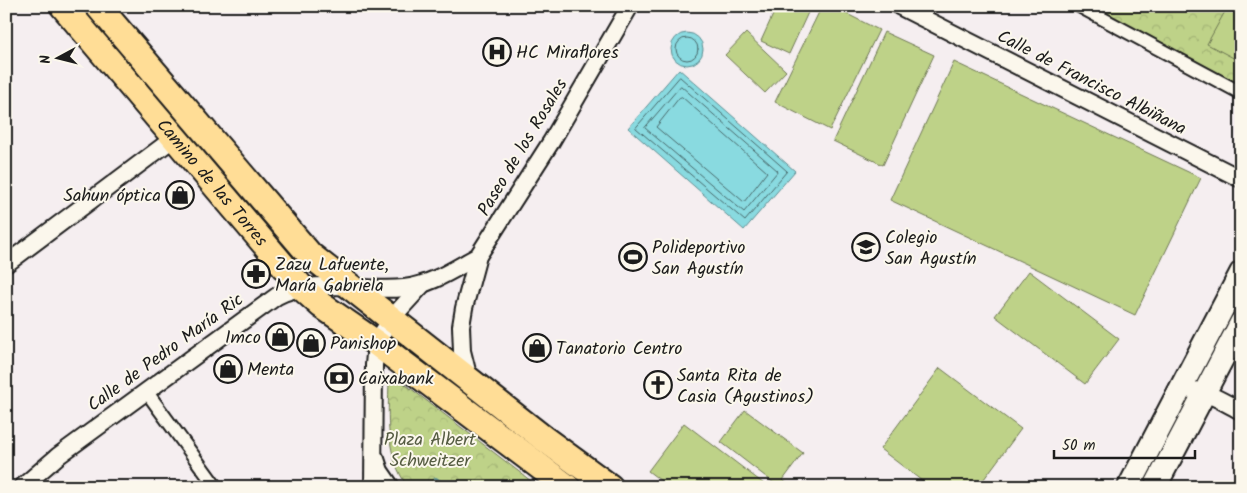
<svg xmlns="http://www.w3.org/2000/svg" width="1247" height="493" font-family="Kalam,sans-serif">
  <style>
    .grass { fill: url(#grass-tufts); stroke: #6d7752 }
    .forest { fill: url(#forest-crowns); stroke: #6d7752 }
    .garden { fill: #bed288; stroke: #6d7752 }
    .water { fill: #89dae0; stroke: #5d8e92 }
    .lines { fill: none; stroke-linecap: round; stroke-linejoin: round }
    .shore { stroke: #48686a; stroke-width: 1 }
    .stream { stroke: #5d8e92; stroke-width: 5.5 }
    .pedestrian-casing { stroke: #1c1c1c; stroke-width: 16 }
    .minor-casing { stroke: #1c1c1c; stroke-width: 20 }
    .secondary-casing { stroke: #1c1c1c; stroke-width: 26 }
    .primary-casing { stroke: #1c1c1c; stroke-width: 29 }
    .pedestrian { stroke: #fbf7ec; stroke-width: 12 }
    .minor { stroke: #fbf7ec; stroke-width: 16 }
    .secondary { stroke: #fbf7ec; stroke-width: 22 }
    .primary { stroke: #ffdd96; stroke-width: 25 }
    .labels { text-anchor: middle; stroke-width: 4; stroke-linejoin: round; paint-order: stroke }
    .poi-label { font-size: 18px; fill: #1c1c1c; stroke: #fbf7ec; text-anchor: start }
    .street-label { font-size: 18px; fill: #1c1c1c; stroke: #fbf7ec }
    .park-label { font-size: 18px; fill: #555c42; stroke: #fbf7ec }
  </style>
  <defs>
    <pattern id="grass-tufts" width="24" height="20" patternUnits="userSpaceOnUse" patternTransform="scale(1.25)"><rect width="24" height="20" fill="#bed288"/><path d="M3 7l-1-3M5 7V3M7 7l1-3M15 17l-1-3M17 17v-4M19 17l1-3" fill="none" stroke="#a3b475"/></pattern>
    <pattern id="forest-crowns" width="20" height="18" patternUnits="userSpaceOnUse" patternTransform="scale(1.25)"><rect width="20" height="18" fill="#bed288"/><path d="M2 6a3 3 0 1 1 6 0M12 15a3 3 0 1 1 6 0" fill="none" stroke="#a3b475"/></pattern>
  </defs>
  <rect width="100%" height="100%" fill="#f5eef0"/>
  <filter id="ink" filterUnits="userSpaceOnUse"><feTurbulence type="fractalNoise" baseFrequency=".02" numOctaves="2"/><feDisplacementMap in="SourceGraphic" scale="10" xChannelSelector="R" yChannelSelector="G"/><feConvolveMatrix kernelMatrix="1 2 1 2 8 2 1 2 1" color-interpolation-filters="sRGB"/></filter>
  <g filter="url(#ink)">
    <path class="grass" d="M396 338 519 427 515 433 397 342Z"/>
    <g class="forest">
      <path d="M1091 6H1241V87Z"/>
      <path d="M392 378H397L531 481 534 487H408C385 456 388 417 389 381Z"/>
    </g>
    <g class="garden">
      <path d="M777 6H811L789 54 761 41Z"/>
      <path d="M822 6H831L879 30 830 130 775 102Z"/>
      <path d="M1228 6 1241 14V62L1207 44Z"/>
      <path d="M884 32 934 55 883 165 833 141Z"/>
      <path d="M746 33 786 71 765 93 725 55Z"/>
      <path d="M954 62 1201 178 1135 315 890 200Z"/>
      <path d="M1029 271 1119 339 1085 384 995 316Z"/>
      <path d="M940 368 1021 429 978 487H930L880 449Z"/>
      <path d="M745 410 803 453 783 480 791 487H779L721 442Z"/>
      <path d="M684 423 768 487H669L648 471Z"/>
    </g>
    <g class="water">
      <circle cx="687" cy="49" r="16"/>
      <path d="M679 69 795 171 744 230 628 128Z"/>
    </g>
    <g class="lines">
      <g class="shore">
        <circle cx="687" cy="49" r="11"/>
        <path d="M680 77 787 171 745 221 636 128Z"/>
        <path d="M681 86 778 171 744 212 645 128Z"/>
        <path d="M682 97 767 172 744 202 656 127 679 98Z"/>
      </g>
      <path class="stream" d="M436 480 445 487"/>
      <defs>
        <g id="pedestrian">
          <path d="M1079 6 1241 93"/>
          <path d="M146 391 216 487"/>
        </g>
        <g id="minor">
          <path d="M899 6 1241 179"/>
          <path d="M6 264 174 138"/>
          <path d="M469 379 462 351 461 326 464 308 478 256 551 142 630 6"/>
          <path d="M1180 390C1202 387 1223 402 1241 411"/>
          <path d="M376 459 380 471 391 487"/>
          <path d="M22 487 58 456 277 296C317 276 361 293 404 288 431 285 454 269 478 256"/>
          <path d="M373 487 374 365 376 343 391 319 422 285"/>
        </g>
        <g id="secondary">
          <path d="M1129 487 1241 273"/>
          <path d="M1155 487 1241 323"/>
        </g>
        <g id="primary">
          <path id="s1" d="M63 6 302 288 321 305 376 343 567 487"/>
          <path d="M98 6 310 255 543 438 610 487"/>
        </g>
      </defs>
      <use href="#pedestrian" class="pedestrian-casing"/>
      <use href="#minor" class="minor-casing"/>
      <use href="#secondary" class="secondary-casing"/>
      <use href="#primary" class="primary-casing"/>
      <use href="#pedestrian" class="pedestrian"/>
      <use href="#minor" class="minor"/>
      <use href="#secondary" class="secondary"/>
      <use href="#primary" class="primary"/>
    </g>
  </g>
  <defs>
    <symbol id="hospital-ring" viewBox="-11 -11 22 22"><circle r="9.5" fill="#fbf7ec" stroke="#1c1c1c" stroke-width="1.5"/><path d="M-5-5h3v3.5h4V-5h3V5h-3V1.5h-4V5h-3Z" fill="#1c1c1c"/></symbol>
    <symbol id="shop-ring" viewBox="-11 -11 22 22"><circle r="9.5" fill="#fbf7ec" stroke="#1c1c1c" stroke-width="1.5"/><path d="M-5-2.5h2.3a2.7 3.5 0 0 1 5.4 0H5L5.5 6h-11ZM-1.5-2.5h3a1.5 2.3 0 0 0-3 0Z" fill="#1c1c1c"/></symbol>
    <symbol id="school-ring" viewBox="-11 -11 22 22"><circle r="9.5" fill="#fbf7ec" stroke="#1c1c1c" stroke-width="1.5"/><path d="M0-5L7-2L0 1L-7-2ZM-4 1L0 2.5L4 1V4Q0 6-4 4Z" fill="#1c1c1c"/></symbol>
    <symbol id="stadium-ring" viewBox="-11 -11 22 22"><circle r="9.5" fill="#fbf7ec" stroke="#1c1c1c" stroke-width="1.5"/><path d="M0-5a6.5 5 0 1 0 0 10a6.5 5 0 1 0 0-10ZM-3.5-1.8h7v3.6h-7Z" fill="#1c1c1c"/></symbol>
    <symbol id="pharmacy-ring" viewBox="-11 -11 22 22"><circle r="9.5" fill="#fbf7ec" stroke="#1c1c1c" stroke-width="1.5"/><path d="M-2-6h4v4h4v4h-4v4h-4v-4h-4v-4h4Z" fill="#1c1c1c"/></symbol>
    <symbol id="bank-ring" viewBox="-11 -11 22 22"><circle r="9.5" fill="#fbf7ec" stroke="#1c1c1c" stroke-width="1.5"/><path d="M-6-4H6V4H-6ZM0-2.3a2.3 2.3 0 1 0 0 4.6a2.3 2.3 0 1 0 0-4.6Z" fill="#1c1c1c"/></symbol>
    <symbol id="church-ring" viewBox="-11 -11 22 22"><circle r="9.5" fill="#fbf7ec" stroke="#1c1c1c" stroke-width="1.5"/><path d="M-1.2-6h2.4v3.5h3.3v2.4h-3.3V6h-2.4V-.1h-3.3v-2.4h3.3Z" fill="#1c1c1c"/></symbol>
  </defs>
  <g fill-rule="evenodd">
    <use href="#hospital-ring" x="481" y="36" width="32" height="32"/>
    <use href="#shop-ring" x="164" y="179" width="32" height="32"/>
    <use href="#school-ring" x="850" y="231" width="32" height="32"/>
    <use href="#stadium-ring" x="617" y="241" width="32" height="32"/>
    <use href="#pharmacy-ring" x="240" y="258" width="32" height="32"/>
    <use href="#shop-ring" x="264" y="321" width="32" height="32"/>
    <use href="#shop-ring" x="295" y="327" width="32" height="32"/>
    <use href="#shop-ring" x="521" y="332" width="32" height="32"/>
    <use href="#shop-ring" x="212" y="353" width="32" height="32"/>
    <use href="#bank-ring" x="323" y="362" width="32" height="32"/>
    <use href="#church-ring" x="642" y="369" width="32" height="32"/>
  </g>
  <g class="labels">
    <g class="poi-label">
      <text x="516" y="58">HC Miraflores</text>
      <text x="161" y="201" text-anchor="end">Sahun óptica</text>
      <text x="885" y="243">Colegio<tspan x="885" dy="21">San Agustín</tspan></text>
      <text x="652" y="253">Polideportivo<tspan x="652" dy="21">San Agustín</tspan></text>
      <text x="275" y="270">Zazu Lafuente,<tspan x="275" dy="21">María Gabriela</tspan></text>
      <text x="261" y="343" text-anchor="end">Imco</text>
      <text x="330" y="349">Panishop</text>
      <text x="556" y="354">Tanatorio Centro</text>
      <text x="247" y="375">Menta</text>
      <text x="677" y="381">Santa Rita de<tspan x="677" dy="21">Casia (Agustinos)</tspan></text>
      <text x="358" y="384">Caixabank</text>
    </g>
    <g class="street-label">
      <text transform="translate(1092 82) rotate(27)" y="6">Calle de Francisco Albiñana</text>
      <text transform="translate(522 147) rotate(-59)" y="6">Paseo de los Rosales</text>
      <text dy="6" stroke="none"><textPath href="#s1" startOffset="231">Camino de las Torres</textPath></text>
      <text transform="translate(165 352) rotate(-36)" y="6">Calle de Pedro María Ric</text>
    </g>
    <g class="park-label">
      <text x="430" y="445">Plaza Albert<tspan x="430" dy="21">Schweitzer</tspan></text>
    </g>
  </g>
  <rect width="1247" height="493" fill="none" stroke="#fbf7ec" stroke-width="25"/>
  <rect x="12" y="12" width="1222" height="468" fill="none" stroke="#1c1c1c" stroke-width="2" filter="url(#ink)"/>
  <g transform="translate(58 58) rotate(263)" stroke="#fbf7ec" stroke-width="4" paint-order="stroke">
  <path d="M0-4L9 19L0 12L-9 19Z" fill="#1c1c1c"/>
  <text y="-8" font-size="14" font-weight="bold" text-anchor="middle" fill="#1c1c1c">N</text>
  </g>
  <path d="M1054 450v8h141v-8" fill="none" stroke="#1c1c1c" stroke-width="2.5"/>
  <text x="1062" y="450" font-size="15" fill="#1c1c1c" stroke="#fbf7ec" stroke-width="4" paint-order="stroke">50 m</text>
</svg>
